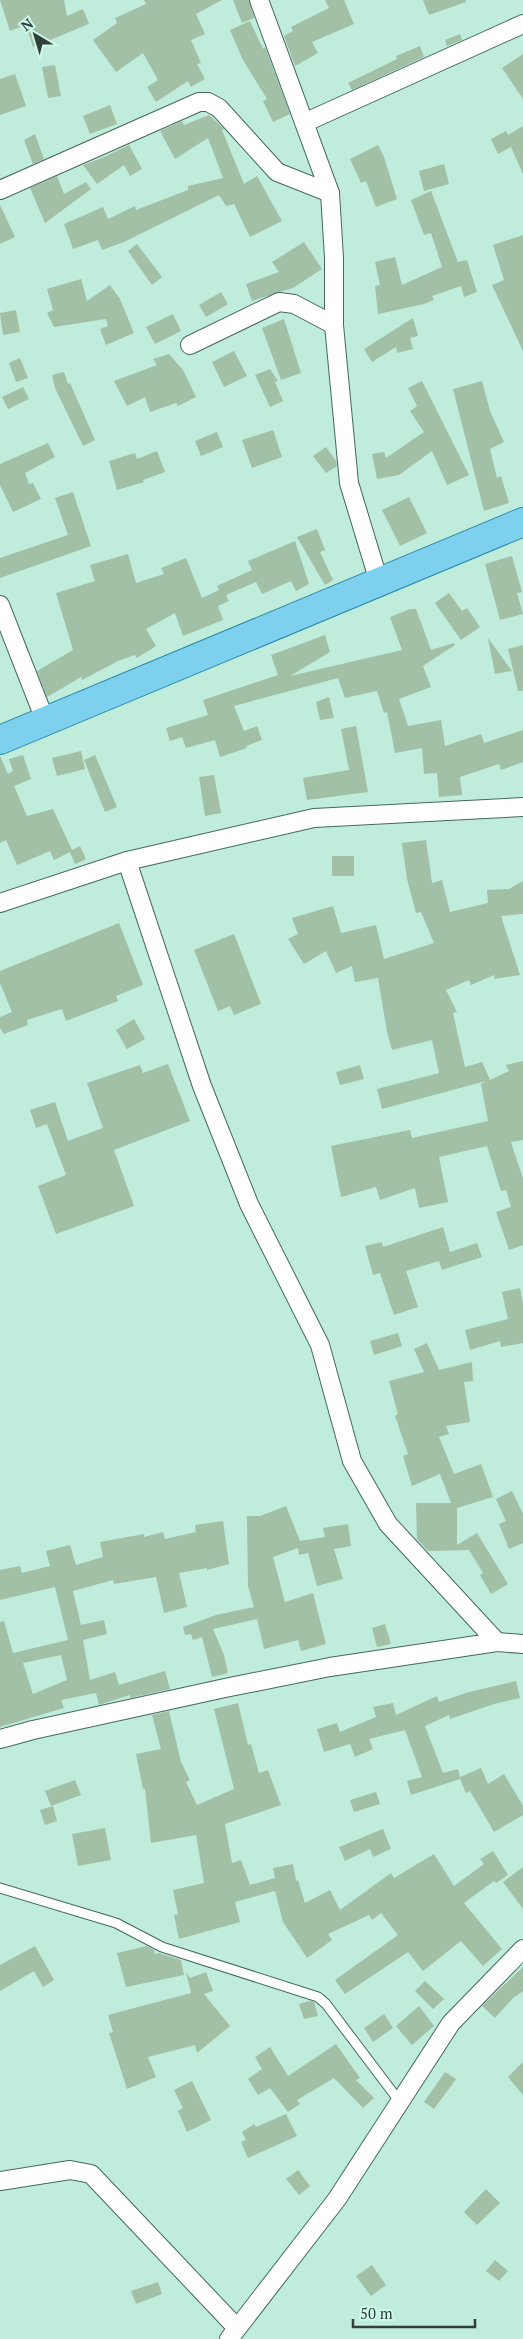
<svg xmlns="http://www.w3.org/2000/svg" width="523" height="2339" font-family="'PT Serif',serif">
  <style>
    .building { fill: #a1c0a6; fill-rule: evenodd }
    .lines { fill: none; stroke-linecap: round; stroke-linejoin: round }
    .service-casing { stroke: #436a5c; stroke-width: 11 }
    .minor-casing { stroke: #436a5c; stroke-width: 20 }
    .primary-casing { stroke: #2989a8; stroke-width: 30 }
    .service { stroke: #fff; stroke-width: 9 }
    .minor { stroke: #fff; stroke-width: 18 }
    .primary { stroke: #7dd0ee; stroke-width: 28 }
  </style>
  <rect width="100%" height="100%" fill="#c0ecdb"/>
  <g class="building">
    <path d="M0 0H64L67 16 83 9 89 24 33 47 26 25 10 31Z"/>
    <path d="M144 0H222L196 14 205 34 191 40 201 63 197 64 205 79 191 87 188 81 156 102 147 87 158 80 143 53 116 72 93 40 117 23 115 18 146 4Z"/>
    <path d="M233 0H249L254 18 242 23Z"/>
    <path d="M325 0H344L354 24 312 42 318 53 295 66 284 36 293 31 291 27 329 8Z"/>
    <path d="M423 0H466V2L429 15Z"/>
    <path d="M250 21 263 49 265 47 290 114 273 122 263 101 267 99 243 60 230 30Z"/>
    <path d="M460 34 462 40 447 46 445 40Z"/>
    <path d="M420 46 424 57 352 90 348 83 397 59 396 56Z"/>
    <path d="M523 54V99L502 68Z"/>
    <path d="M55 65 61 96 48 98 42 67Z"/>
    <path d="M15 74 26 106 0 115V79Z"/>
    <path d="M110 105 117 124 90 134 83 116Z"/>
    <path d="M209 115 224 129 222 130 244 184 257 176 282 221 250 237 234 204 226 206 219 195 124 242 102 250 98 240 73 249 64 224 103 207 108 219 135 206 136 210 188 190V186L223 178 208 138 175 159 160 131 182 121 184 125Z"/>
    <path d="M523 126V174L511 147 498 154 491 139 506 131 508 135Z"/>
    <path d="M35 134 44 159 33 164 24 140Z"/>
    <path d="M129 145 142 169 130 176 124 165 97 184 83 165 102 158Z"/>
    <path d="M378 145 384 157 397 199 376 207 366 181 361 183 350 159Z"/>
    <path d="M444 164 449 184 424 191 419 171Z"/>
    <path d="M57 176 64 194 86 182 91 189 45 223 30 188Z"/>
    <path d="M431 191 458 262 467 260 477 292 464 297 461 286 432 296 434 300 424 304 378 314 375 286 380 285 375 262 395 257 402 285 442 267 431 233 424 235 411 200Z"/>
    <path d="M0 205 15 237 0 244Z"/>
    <path d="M523 235V351L492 285 504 280 493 245Z"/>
    <path d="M304 242 322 269 293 288 252 301 246 284 279 272 272 262Z"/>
    <path d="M137 244 162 277 152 285 128 251Z"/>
    <path d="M81 279 87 301 110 285 120 299 134 333 106 345 100 329 108 326 106 319 54 327 47 313 53 310 47 289Z"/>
    <path d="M221 292 228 304 206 317 199 305Z"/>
    <path d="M16 310 20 332 3 335 0 313Z"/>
    <path d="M173 314 181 331 155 344 146 327Z"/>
    <path d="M413 318 418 336 410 338 413 349 397 353 396 347 372 362 364 349Z"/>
    <path d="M284 319 301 373 281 380 262 328Z"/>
    <path d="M234 351 247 376 224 387 212 362Z"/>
    <path d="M169 354 183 370 196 397 178 406 176 403 150 412 145 397 127 406 114 381 157 365 153 359Z"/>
    <path d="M20 358 28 378 16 382 9 363Z"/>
    <path d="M270 369 278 381 275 382 283 401 270 407 255 375Z"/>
    <path d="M64 372 68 384 70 383 95 440 83 446 55 388 52 375Z"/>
    <path d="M422 381 469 475 447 485 432 451 399 475 377 479 372 454 384 452 386 458 424 432 410 411 417 406 408 388Z"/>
    <path d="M482 381 490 411 504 442 490 449 497 478 501 476 509 503 484 511 453 389Z"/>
    <path d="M23 387 29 399 8 409 2 397Z"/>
    <path d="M273 430 282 457 252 468 242 440Z"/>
    <path d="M217 432 223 447 201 456 195 441Z"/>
    <path d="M48 443 55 457 25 473 29 484 33 483 41 499 13 512 0 485V464Z"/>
    <path d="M326 447 336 461 337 466 326 473 313 456Z"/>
    <path d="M157 451 165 472 143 480 144 482 117 490 109 461 135 453 137 459Z"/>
    <path d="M73 492 91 546 0 578V558L68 535 55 498Z"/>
    <path d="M409 497 427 533 400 546 382 510Z"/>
    <path d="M317 529 325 550 320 552 333 580 325 585 297 537Z"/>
    <path d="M295 541 309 584 296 591 291 581 262 594 256 582 226 595 229 601 218 606 223 620 183 636 175 613 146 629 156 646 137 658 135 655 118 661 82 680 81 677 47 697 37 671 73 650 56 593 95 581 90 565 128 554 136 583 164 574 161 568 186 558 202 598 219 590 217 586 252 570 248 561Z"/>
    <path d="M512 556 522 592 517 593 523 614 500 620 485 564Z"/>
    <path d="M449 593 462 611 467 608 480 627 461 640 435 603Z"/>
    <path d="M410 609H416L431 650 454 643 455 645 423 666 431 687 399 699 408 726 441 720 445 746 481 734 484 743 523 730V762L501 770 499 764 460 777 462 795 439 797 437 773 424 774 422 748 395 753 387 712 384 713 377 691 345 698 338 678 234 706 244 731 257 726 262 740 246 746 247 748 220 757 215 740 186 748 182 737 170 741 166 728 208 715 203 700 278 675 271 655 325 635 330 652 290 676 402 650 390 617Z"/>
    <path d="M488 638 512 671 495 674Z"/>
    <path d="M523 645V691H518L508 649Z"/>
    <path d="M329 697 334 718 320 720 316 702Z"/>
    <path d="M356 726 368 792 307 800 303 778 349 770 341 729Z"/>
    <path d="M81 751 85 769 57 776 52 758Z"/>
    <path d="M23 755 31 779 14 786 27 816 53 809 72 850 80 846 86 859 75 864 70 852 54 860 50 851 17 865 6 840 0 843V756L8 774 13 771 9 759Z"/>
    <path d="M95 755 117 807 105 812 84 760Z"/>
    <path d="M214 775 221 813 205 816 199 777Z"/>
    <path d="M426 840 432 883 442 880 450 912 488 903 487 890 509 889 523 881V914L501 916 520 975 495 979 494 975 471 985 469 980 446 990 457 1012 453 1013 465 1067 482 1062 490 1080 509 1071 506 1065 523 1061V1140L511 1142 523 1179V1245L509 1250 496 1212 511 1207 506 1190 501 1191 487 1146 439 1157 448 1202 419 1208 415 1188 380 1200 376 1187 341 1197 331 1146 410 1130 412 1138 488 1121 481 1084 486 1081 382 1109 377 1089 439 1073 432 1040 392 1050 387 1032 378 978 355 982 352 966 336 973 326 951 304 964 288 939 298 934 292 918 333 906 341 933 376 925 384 959 434 943 421 912 416 913 407 879 402 843Z"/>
    <rect x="332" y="856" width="22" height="20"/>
    <path d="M119 923 143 985 116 996 118 1001 66 1021 62 1009 27 1020 28 1025 4 1034 0 1028V1017L12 1012 0 983V971Z"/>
    <path d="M234 934 261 1004 234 1015 230 1006 218 1011 194 950Z"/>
    <path d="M134 1019 145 1039 127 1049 116 1030Z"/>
    <path d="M168 1064 190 1121 114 1150 134 1206 56 1234 38 1186 66 1175 47 1124 36 1128 30 1110 55 1102 68 1141 103 1128 87 1083 140 1065 143 1073Z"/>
    <path d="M360 1065 364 1079 340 1085 336 1072Z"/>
    <path d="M443 1227 450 1252 477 1243 482 1257 442 1270 439 1261 406 1271 418 1307 394 1315 380 1273 373 1275 365 1246 382 1242 383 1247Z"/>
    <path d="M520 1288 523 1304V1343L501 1347 500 1341 470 1350 465 1330 508 1319 502 1292Z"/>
    <path d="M398 1333 402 1346 374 1355 370 1341Z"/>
    <path d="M427 1343 439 1370 472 1362 473 1381 464 1382 470 1422 446 1426 449 1434 439 1437 454 1474 481 1464 493 1497 457 1508V1545L477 1533 508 1584 491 1594 480 1575 483 1573 469 1550 428 1551 417 1539 416 1503H451L440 1474 412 1486 403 1456 408 1454 395 1416 398 1414 389 1381 424 1372 414 1349Z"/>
    <path d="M512 1491 523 1514V1543L509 1549 499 1524 506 1521 496 1499Z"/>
    <path d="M286 1506 300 1541 325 1537 323 1528 348 1524 351 1546 334 1549 343 1579 317 1586 308 1553 299 1555 298 1548 273 1557 285 1602 313 1593 326 1644 301 1651 298 1640 264 1649 257 1619 213 1629 224 1655 228 1673 212 1677 202 1637 193 1640 191 1634 185 1635 183 1627 216 1615 254 1607 248 1586 247 1516H260Z"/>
    <path d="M223 1521 229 1564 207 1570V1568L179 1573 187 1607 164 1613 156 1577 114 1584 113 1580 73 1591 81 1625 104 1620 107 1634 83 1640 90 1680 115 1672 119 1685 165 1671 170 1689 130 1698V1695L99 1705 96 1693 61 1700 64 1708 0 1727V1622L4 1621 13 1653 68 1640 55 1587 0 1600V1570L20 1566 22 1573 50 1566 46 1551 70 1545 76 1565 103 1557 100 1542 144 1534V1537L163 1532 165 1539 196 1532 195 1525ZM61 1655 67 1680 33 1694 23 1663Z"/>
    <path d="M385 1624 391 1644 377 1647 372 1628Z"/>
    <path d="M516 1681 520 1698 494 1704 450 1719 449 1715 425 1726 443 1773 458 1769 460 1777 481 1768 488 1784 504 1774 523 1806V1815L494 1832 470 1791 466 1793 460 1779 411 1795 407 1781 422 1777 405 1730 369 1739 373 1749 355 1757 350 1744 324 1752 317 1729 337 1723 340 1732 376 1717 373 1707 393 1703 396 1715 437 1696 439 1702 469 1692Z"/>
    <path d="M238 1703 248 1745 251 1744 259 1773 268 1770 281 1805 225 1824 232 1863 241 1860 250 1885 275 1878 273 1868 293 1864 296 1881 298 1880 305 1903 330 1890 340 1910 391 1873 394 1878 434 1854 454 1886 484 1864 480 1859 493 1851 508 1875 496 1883 494 1881 464 1903 502 1949 483 1966 461 1941 423 1971 408 1952 345 1994 335 1980 398 1935 381 1913 372 1920 369 1915 328 1934 332 1940 307 1958 283 1922 275 1891 235 1902 240 1922 179 1939 174 1915 178 1914 173 1890 204 1883 196 1835 151 1843 145 1789H143L136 1754 161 1749 152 1715 169 1711 181 1762 190 1780 186 1782 197 1805 234 1789 214 1709Z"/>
    <path d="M75 1780 81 1795 51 1806 45 1791Z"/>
    <path d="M376 1792 380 1804 354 1812 350 1800Z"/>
    <path d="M53 1806 57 1821 45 1825 40 1810Z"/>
    <path d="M105 1828 111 1860 78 1866 72 1834Z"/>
    <path d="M383 1829 391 1849 373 1857 370 1849 345 1861 339 1847Z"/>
    <path d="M523 1867V1909L503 1882Z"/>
    <path d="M35 1946 54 1980 43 1987 34 1971 0 1991V1965Z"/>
    <path d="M147 1946 154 1950 155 1954 159 1953 181 1960 184 1975 126 1987 117 1953Z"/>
    <path d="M523 1967V1991L513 1998 495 2018 482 2006Z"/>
    <path d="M186 1972 190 1978 206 1972 213 1991 204 1994 230 2026 197 2053 195 2045 148 2057 156 2077 127 2089 109 2033 113 2032 108 2015 191 1993Z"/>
    <path d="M425 1981 444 1999 433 2009 415 1991Z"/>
    <path d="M310 2001 314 2002 318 2016 304 2019 299 2004Z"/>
    <path d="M419 2006 434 2026 412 2045 396 2026Z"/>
    <path d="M384 2014 393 2028 373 2042 364 2028Z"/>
    <path d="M336 2044 360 2078 356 2080 374 2098 363 2108 334 2078 297 2100 300 2104 288 2112 270 2088 258 2095 248 2079 262 2069 255 2057 270 2047 288 2076Z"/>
    <path d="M523 2062V2095L508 2077Z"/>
    <path d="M445 2072 456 2079 434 2109 424 2102Z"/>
    <path d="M192 2081 211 2120 187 2132 178 2111 183 2108 174 2090Z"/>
    <path d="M286 2114 297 2136 248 2158 241 2142 246 2140 242 2132 254 2124 256 2127Z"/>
    <path d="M298 2170 310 2186 299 2195 286 2179Z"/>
    <path d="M486 2189 500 2203 477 2225 464 2212Z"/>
    <path d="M495 2260 508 2271 499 2281 486 2271Z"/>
    <path d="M372 2265 386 2285 371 2296 356 2276Z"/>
    <path d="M158 2282 162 2294 136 2304 131 2291Z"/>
  </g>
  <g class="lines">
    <defs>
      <path id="service" d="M0 1888 116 1923 162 1947 318 1997 326 2004 400 2102"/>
      <g id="minor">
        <path d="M259 0 330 193 334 258V325L349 483 379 582"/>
        <path d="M306 122 523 24"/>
        <path d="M0 190 199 102H208L219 108 277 172 330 193"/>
        <path d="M190 345 279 302 294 304 334 325"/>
        <path d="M0 605 45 720"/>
        <path d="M127 861 202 1086 249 1204 320 1345 352 1461 388 1524 497 1642"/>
        <path d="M0 903 127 861 314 818 523 807"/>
        <path d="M0 1739 33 1730 225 1688 330 1667 497 1642 523 1644"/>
        <path d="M0 2181 70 2170 91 2174 237 2328"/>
        <path d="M229 2339 337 2199 451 2023 523 1949"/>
      </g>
      <path id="primary" d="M0 740 523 522"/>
    </defs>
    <use href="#service" class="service-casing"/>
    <use href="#minor" class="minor-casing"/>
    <use href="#primary" class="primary-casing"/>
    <use href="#service" class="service"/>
    <use href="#minor" class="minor"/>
    <use href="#primary" class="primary"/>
  </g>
  <g transform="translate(35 35) rotate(322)" stroke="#cdf9e8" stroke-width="4" paint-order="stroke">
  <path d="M0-4L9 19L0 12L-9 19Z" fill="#2e4039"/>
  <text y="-8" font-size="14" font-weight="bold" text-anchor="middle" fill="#2e4039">N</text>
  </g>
  <path d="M353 2319v8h122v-8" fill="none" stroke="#2e4039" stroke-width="2.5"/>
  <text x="360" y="2319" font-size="15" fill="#2e4039" stroke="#cdf9e8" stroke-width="4" paint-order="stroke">50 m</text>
</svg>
